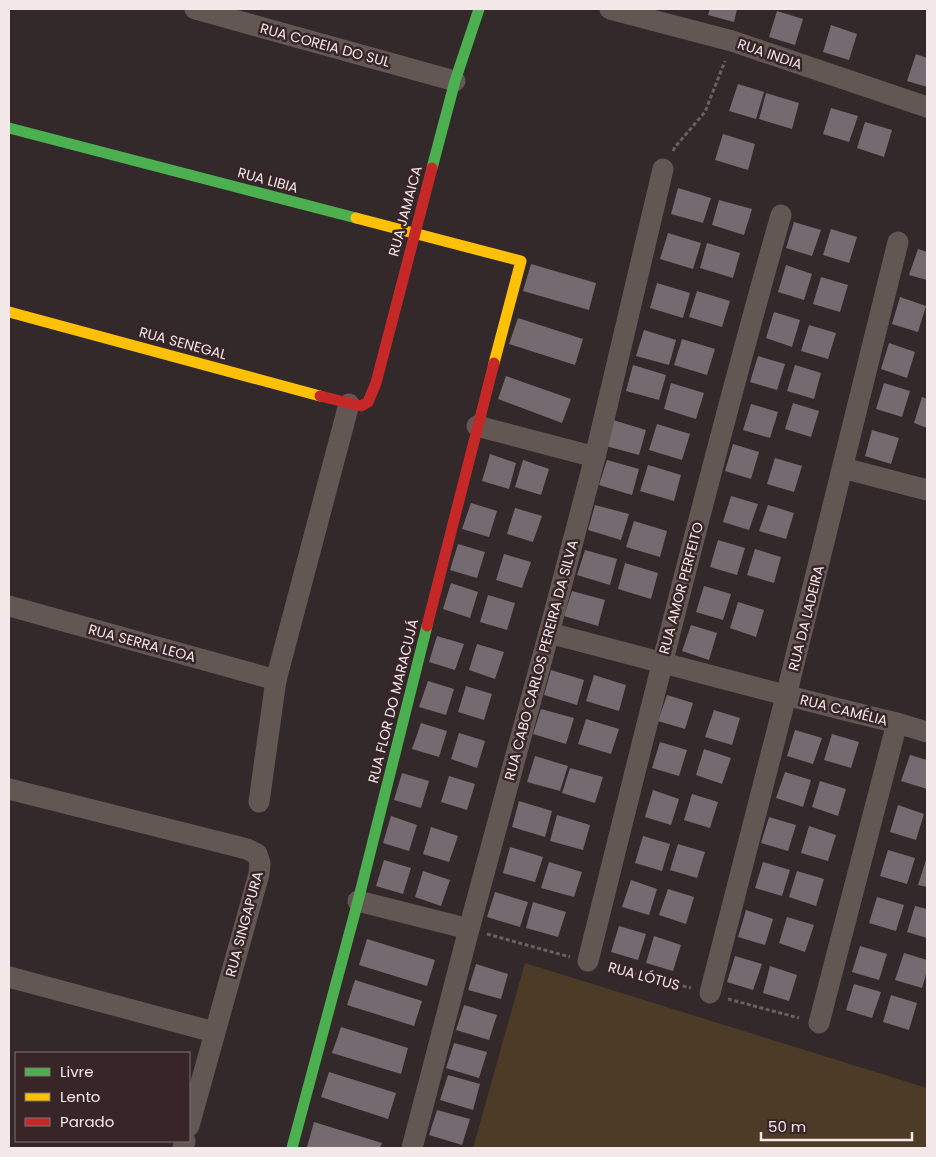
<svg xmlns="http://www.w3.org/2000/svg" width="936" height="1157" font-family="Poppins,sans-serif">
  <style>
    .green { fill: #4c3b26 }
    .building { fill: #756a70 }
    .lines { fill: none; stroke-linecap: round; stroke-linejoin: round }
    .path { stroke: #6a605f; stroke-width: 3; stroke-dasharray: 4 2.5; stroke-linecap: butt }
    .street { stroke: #635754; stroke-width: 21 }
    .fast { stroke: #4caf50; stroke-width: 11 }
    .slow { stroke: #ffc107; stroke-width: 11 }
    .jam { stroke: #c62828; stroke-width: 11 }
    .labels { text-anchor: middle; stroke-width: 5; stroke-linejoin: round; paint-order: stroke }
    .street-label { font-size: 14px; fill: #f4e8e9; stroke: #372528 }
  </style>
  <rect width="100%" height="100%" fill="#33292b"/>
  <path class="green" d="M525 963 927 1088V1148H473Z"/>
  <g class="building">
    <path d="M710 9H737L734 22 708 15Z"/>
    <path d="M777 11 803 19 795 45 769 37Z"/>
    <path d="M831 25 857 34 849 60 823 52Z"/>
    <path d="M916 54 927 58V87L907 81Z"/>
    <path d="M738 84 764 92 756 119 729 111Z"/>
    <path d="M766 93 799 103 792 129 759 119Z"/>
    <path d="M831 108 858 116 849 142 823 134Z"/>
    <path d="M865 122 892 130 884 157 857 148Z"/>
    <path d="M723 134 755 144 748 170 715 160Z"/>
    <path d="M678 188 711 198 703 223 671 214Z"/>
    <path d="M719 200 752 209 744 235 712 225Z"/>
    <path d="M794 222 821 230 812 256 786 248Z"/>
    <path d="M831 229 857 237 849 263 823 255Z"/>
    <path d="M668 233 701 243 693 269 660 259Z"/>
    <path d="M707 243 740 253 733 278 700 268Z"/>
    <path d="M918 249 927 252V280L909 275Z"/>
    <path d="M531 264 596 283 589 310 523 291Z"/>
    <path d="M786 265 812 274 804 300 778 292Z"/>
    <path d="M821 277 848 285 840 312 813 304Z"/>
    <path d="M657 283 690 293 683 318 650 308Z"/>
    <path d="M697 291 730 301 722 327 689 317Z"/>
    <path d="M900 297 926 306 918 332 892 324Z"/>
    <path d="M774 312 800 320 792 347 766 338Z"/>
    <path d="M518 318 583 339 575 365 509 344Z"/>
    <path d="M809 325 836 333 828 359 801 351Z"/>
    <path d="M644 330 676 340 669 365 636 356Z"/>
    <path d="M682 339 715 349 707 375 674 365Z"/>
    <path d="M889 343 915 352 907 378 881 369Z"/>
    <path d="M758 356 785 364 777 390 750 382Z"/>
    <path d="M633 365 666 375 659 400 626 391Z"/>
    <path d="M795 365 821 373 814 399 787 391Z"/>
    <path d="M506 376 571 399 562 423 498 399Z"/>
    <path d="M671 383 704 393 696 419 664 409Z"/>
    <path d="M884 383 910 391 902 417 876 409Z"/>
    <path d="M922 397 927 399V428L914 423Z"/>
    <path d="M793 403 819 411 811 437 785 429Z"/>
    <path d="M751 404 778 412 770 438 743 430Z"/>
    <path d="M613 420 646 430 639 455 606 446Z"/>
    <path d="M657 424 690 434 682 460 649 450Z"/>
    <path d="M872 430 899 438 891 464 865 456Z"/>
    <path d="M733 444 759 452 751 479 725 471Z"/>
    <path d="M490 454 516 463 509 489 482 481Z"/>
    <path d="M775 458 802 466 794 492 767 484Z"/>
    <path d="M523 460 549 469 541 495 515 487Z"/>
    <path d="M607 460 639 469 632 495 599 485Z"/>
    <path d="M648 465 681 475 674 501 640 491Z"/>
    <path d="M731 496 758 504 749 530 723 522Z"/>
    <path d="M471 503 497 511 489 537 462 529Z"/>
    <path d="M595 505 629 514 621 540 588 530Z"/>
    <path d="M768 505 794 513 786 539 759 531Z"/>
    <path d="M515 508 542 516 533 542 507 534Z"/>
    <path d="M634 521 667 531 660 557 626 547Z"/>
    <path d="M718 540 745 548 737 575 710 567Z"/>
    <path d="M458 544 485 552 477 578 450 570Z"/>
    <path d="M755 549 781 557 774 583 747 575Z"/>
    <path d="M585 550 617 559 610 585 577 575Z"/>
    <path d="M504 554 531 562 522 588 496 580Z"/>
    <path d="M625 563 658 573 651 599 618 589Z"/>
    <path d="M451 583 478 592 470 618 443 609Z"/>
    <path d="M704 586 731 594 723 620 696 612Z"/>
    <path d="M572 591 605 600 598 626 564 616Z"/>
    <path d="M488 595 515 603 507 630 480 622Z"/>
    <path d="M738 602 764 610 756 637 730 628Z"/>
    <path d="M691 625 717 633 709 660 682 651Z"/>
    <path d="M437 636 464 644 455 670 429 662Z"/>
    <path d="M477 644 504 652 495 679 469 670Z"/>
    <path d="M551 670 584 680 577 705 544 695Z"/>
    <path d="M594 675 626 685 619 711 586 701Z"/>
    <path d="M428 681 454 689 446 715 419 707Z"/>
    <path d="M466 686 492 694 484 720 458 712Z"/>
    <path d="M667 695 693 703 685 729 658 721Z"/>
    <path d="M541 709 574 718 566 744 533 734Z"/>
    <path d="M714 710 740 718 732 745 705 737Z"/>
    <path d="M586 719 619 729 611 754 578 744Z"/>
    <path d="M421 723 447 731 439 757 412 749Z"/>
    <path d="M795 730 822 738 813 764 787 756Z"/>
    <path d="M459 733 485 741 477 768 451 759Z"/>
    <path d="M832 734 859 742 851 768 824 760Z"/>
    <path d="M660 742 687 750 679 776 652 768Z"/>
    <path d="M704 749 731 758 722 784 696 775Z"/>
    <path d="M910 755 927 760V789L901 781Z"/>
    <path d="M535 756 568 766 560 791 527 782Z"/>
    <path d="M570 768 603 777 595 803 562 793Z"/>
    <path d="M785 772 811 780 803 807 776 798Z"/>
    <path d="M402 773 429 781 421 808 394 800Z"/>
    <path d="M449 776 475 784 467 810 441 802Z"/>
    <path d="M820 781 846 789 838 816 812 807Z"/>
    <path d="M653 790 679 799 671 825 645 817Z"/>
    <path d="M692 794 718 802 710 828 684 820Z"/>
    <path d="M519 801 552 811 545 837 512 827Z"/>
    <path d="M898 805 924 814 916 840 890 832Z"/>
    <path d="M557 815 590 825 583 850 550 841Z"/>
    <path d="M391 816 417 825 409 851 383 843Z"/>
    <path d="M769 817 796 825 788 851 761 843Z"/>
    <path d="M809 826 836 835 828 861 801 853Z"/>
    <path d="M431 827 458 836 449 862 423 854Z"/>
    <path d="M643 836 670 844 662 871 635 863Z"/>
    <path d="M678 844 705 852 697 878 670 870Z"/>
    <path d="M510 847 543 857 535 882 503 873Z"/>
    <path d="M888 850 915 858 907 884 880 876Z"/>
    <path d="M927 857V887L918 885Z"/>
    <path d="M384 860 411 868 403 894 376 886Z"/>
    <path d="M549 862 582 872 574 897 541 888Z"/>
    <path d="M763 862 790 870 782 896 755 888Z"/>
    <path d="M423 871 450 880 441 906 415 897Z"/>
    <path d="M797 871 824 879 816 906 789 897Z"/>
    <path d="M631 880 657 889 649 915 622 907Z"/>
    <path d="M668 889 694 897 686 924 659 915Z"/>
    <path d="M495 892 528 902 520 927 487 917Z"/>
    <path d="M877 897 904 905 896 931 869 923Z"/>
    <path d="M533 902 566 912 558 937 526 928Z"/>
    <path d="M915 906 927 909V938L907 932Z"/>
    <path d="M746 910 773 919 765 945 738 937Z"/>
    <path d="M787 917 814 925 805 952 779 943Z"/>
    <path d="M619 926 646 934 638 960 611 952Z"/>
    <path d="M654 936 681 945 673 971 646 963Z"/>
    <path d="M367 939 435 960 427 986 359 965Z"/>
    <path d="M860 946 887 954 879 980 852 972Z"/>
    <path d="M904 953 927 960V971L922 988 895 980Z"/>
    <path d="M735 956 762 964 753 990 727 982Z"/>
    <path d="M476 964 508 974 501 999 468 990Z"/>
    <path d="M770 966 797 975 789 1001 763 993Z"/>
    <path d="M355 980 422 1001 414 1026 347 1005Z"/>
    <path d="M854 984 881 992 872 1018 846 1010Z"/>
    <path d="M891 995 917 1003 909 1030 883 1022Z"/>
    <path d="M464 1005 497 1015 489 1040 456 1030Z"/>
    <path d="M341 1027 408 1048 401 1074 332 1053Z"/>
    <path d="M454 1043 487 1052 479 1078 446 1068Z"/>
    <path d="M329 1072 396 1093 388 1119 321 1097Z"/>
    <path d="M448 1075 480 1084 473 1110 440 1100Z"/>
    <path d="M437 1110 470 1119 462 1145 429 1135Z"/>
    <path d="M314 1122 382 1143 380 1148 307 1147Z"/>
  </g>
  <g class="lines">
    <g class="path">
      <path d="M673 151 675 147 705 112 725 61"/>
      <path d="M487 934 570 957"/>
      <path d="M607 967 691 988"/>
      <path d="M728 999 799 1018"/>
    </g>
    <g class="street">
      <path d="M195 9 455 81"/>
      <path d="M610 9 732 41 927 107"/>
      <path d="M477 426 595 457"/>
      <path d="M843 468 927 490"/>
      <path d="M9 606 276 680"/>
      <path d="M549 633C665 663 780 695 897 723L819 1023"/>
      <path d="M897 723 927 732"/>
      <path d="M9 789 247 849 257 854 260 863 259 874 189 1126"/>
      <path d="M259 802 276 680 349 404"/>
      <path d="M358 901 469 929"/>
      <path d="M588 961C650 712 711 463 781 215"/>
      <path d="M9 977 214 1032"/>
      <path d="M710 993 786 696 898 242"/>
      <path d="M183 1148 185 1141"/>
      <path d="M412 1148 469 929 549 633 595 457 663 169"/>
    </g>
    <g class="fast">
      <path d="M9 128 356 218"/>
      <path d="M432 168 455 81 479 9"/>
      <path d="M292 1148 358 901 427 626"/>
    </g>
    <g class="slow">
      <path d="M356 218 521 261 494 363"/>
      <path d="M9 312 320 396"/>
    </g>
    <g class="jam">
      <path d="M320 396 361 406 368 402 376 383 432 168"/>
      <path d="M427 626 494 363"/>
    </g>
  </g>
  <g class="labels">
    <g class="street-label">
      <text transform="translate(325 45) rotate(15)" y="5">RUA COREIA DO SUL</text>
      <text transform="translate(770 54) rotate(19)" y="5">RUA INDIA</text>
      <text transform="translate(268 180) rotate(15)" y="5">RUA LIBIA</text>
      <text transform="translate(405 211) rotate(-75)" y="5">RUA JAMAICA</text>
      <text transform="translate(183 343) rotate(15)" y="5">RUA SENEGAL</text>
      <text transform="translate(681 588) rotate(-75)" y="5">RUA AMOR PERFEITO</text>
      <text transform="translate(806 618) rotate(-76)" y="5">RUA DA LADEIRA</text>
      <text transform="translate(142 643) rotate(15)" y="5">RUA SERRA LEOA</text>
      <text transform="translate(541 660) rotate(-75)" y="5">RUA CABO CARLOS PEREIRA DA SILVA</text>
      <text transform="translate(393 701) rotate(-76)" y="5">RUA FLOR DO MARACUJÁ</text>
      <text transform="translate(844 710) rotate(14)" y="5">RUA CAMÉLIA</text>
      <text transform="translate(244 924) rotate(-75)" y="5">RUA SINGAPURA</text>
      <text transform="translate(644 976) rotate(15)" y="5">RUA LÓTUS</text>
    </g>
  </g>
  <rect width="936" height="1157" fill="none" stroke="#f4e8e9" stroke-width="20"/>
  <rect x="15" y="1052" width="175" height="90" fill="#372528" stroke="#837375"/>
  <rect x="25" y="1068" width="25" height="8" fill="#4caf50" stroke="#837375"/>
  <text x="60" y="1077" font-size="15" fill="#f4e8e9">Livre</text>
  <rect x="25" y="1093" width="25" height="8" fill="#ffc107" stroke="#837375"/>
  <text x="60" y="1102" font-size="15" fill="#f4e8e9">Lento</text>
  <rect x="25" y="1118" width="25" height="8" fill="#c62828" stroke="#837375"/>
  <text x="60" y="1127" font-size="15" fill="#f4e8e9">Parado</text>
  <path d="M761 1132v8h151v-8" fill="none" stroke="#f4e8e9" stroke-width="2.5"/>
  <text x="768" y="1132" font-size="15" fill="#f4e8e9" stroke="#372528" stroke-width="4" paint-order="stroke">50 m</text>
</svg>
